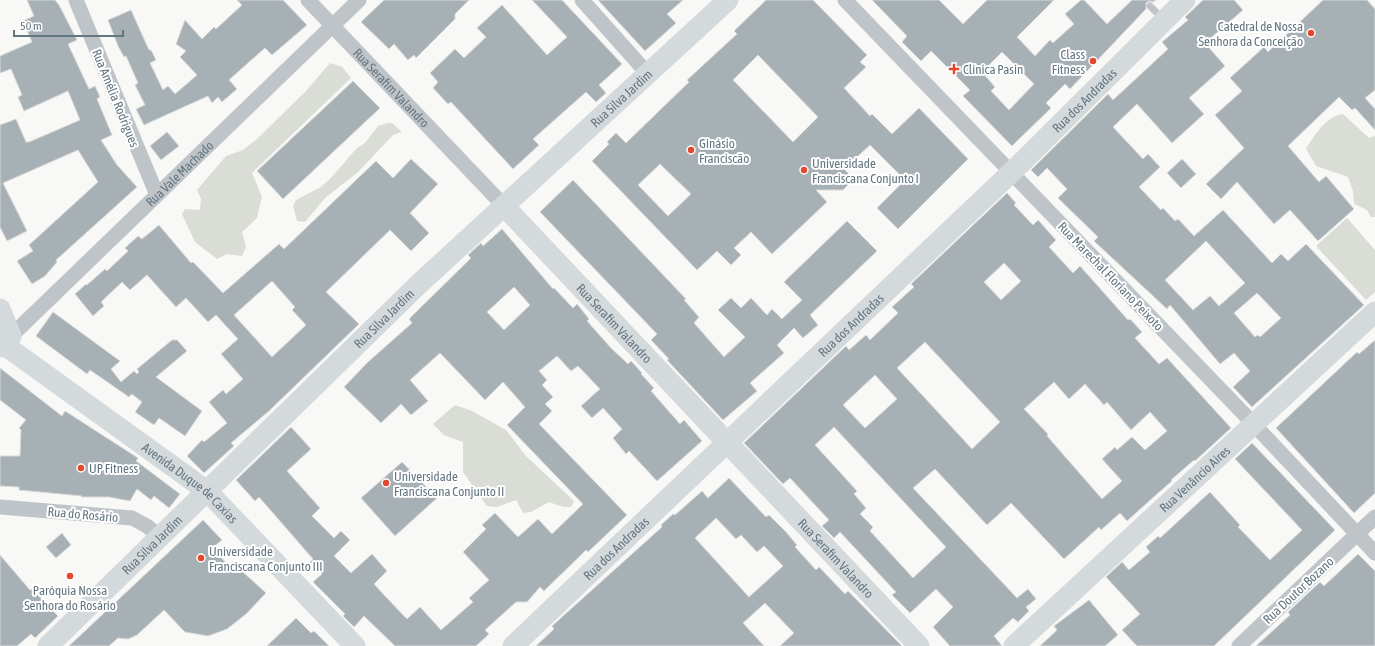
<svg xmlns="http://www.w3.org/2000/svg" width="1375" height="646" font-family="'Asap Condensed',sans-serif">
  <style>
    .green { fill: #d9ddd5 }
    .building { fill: #a6b0b5; stroke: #dadad8; fill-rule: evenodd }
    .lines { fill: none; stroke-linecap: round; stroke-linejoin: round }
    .lane { stroke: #bfc4c8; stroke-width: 7 }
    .street { stroke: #bfc4c8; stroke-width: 15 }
    .secondary { stroke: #d4d9dc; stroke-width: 21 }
    .poi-dot { fill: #e14a2e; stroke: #fff; stroke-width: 1.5 }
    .labels { text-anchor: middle; stroke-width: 4; stroke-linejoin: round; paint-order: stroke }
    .poi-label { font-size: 13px; fill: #647680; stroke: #fff; text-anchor: start }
    .street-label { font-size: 13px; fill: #647680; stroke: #fff }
  </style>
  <rect width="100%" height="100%" fill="#f8f8f6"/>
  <g class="green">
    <path d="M330 63 342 67 351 78 252 173 262 197 257 218 242 232 246 247 242 256 227 254 217 259 195 242 182 214 185 209 200 210 201 199 197 190 226 156 243 150 257 139 306 91Z"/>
    <path d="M1343 114 1369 138 1375 136V217H1371L1367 210 1354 204 1353 191 1348 177 1316 166 1306 149C1314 136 1326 116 1343 114Z"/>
    <path d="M387 123H392L402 132 393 135 357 173 326 197 305 222 297 221 293 206 296 200 321 187 331 178 357 148 365 143 378 126Z"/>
    <path d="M1347 218 1375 250V292L1366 300 1316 246Z"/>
    <path d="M455 405 472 411 506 430 526 456 574 501 571 507H563L549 502 531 512 523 513 516 500 497 507 487 506 463 472V442L444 435 433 424Z"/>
  </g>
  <g class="building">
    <path d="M27 0H55L59 5 77 40 68 44 89 89 95 86 100 97 97 99 112 135 101 140 117 165 137 187 56 260 57 262 45 276 32 284 17 261 33 251 29 245 98 182 78 150 3 183 27 231 7 241 0 227V125L16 119 26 142H29L80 120 68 91 24 111 18 97 22 95 11 69 0 73V56L32 42 23 21 34 16Z"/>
    <path d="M237 0H283L307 25 272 55 265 48 249 62 229 80 237 89 222 102 218 97 212 103 208 96 144 125 136 109 145 105 135 85 138 83 126 56 124 57 118 46 108 20 131 10 149 50H151L156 60 150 63 163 90 168 86 175 94 197 75 180 57 186 51 176 44 185 20 202 39 214 27 216 29 242 5Z"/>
    <path d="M384 0H469L455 14V19L416 58 414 55 408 60 394 44 389 49 361 22Z"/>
    <path d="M532 0H562L622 64 599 85 606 93 596 102 586 92 533 139 539 145 513 169 451 102 448 104 433 88 438 82 430 73 455 49 464 58 486 37 477 28 502 5 547 55 567 37Z"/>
    <path d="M598 0H683L667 14 676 23 645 51Z"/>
    <path d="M766 0H813L867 55 860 62 866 67 844 88 870 116 872 114 892 134 919 108 968 159 898 229 877 208 905 180 870 145 844 169 854 179 843 190H816L827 202 772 254 751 232 734 248 741 255 731 265 717 251 697 270 592 161 609 144 607 142 616 133 626 143 689 82 687 80 737 34 734 31ZM758 55 818 117 793 142 733 80ZM660 164 691 194 668 216 638 185Z"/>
    <path d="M872 0H939L963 24 987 0H1054L1017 37 1035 56 1050 40 1053 43 1074 24 1065 14 1081 0H1084L1107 24 1132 0H1156L1153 2 1149 1 1146 3V9L1070 89 1065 84 1046 103 1051 108 1012 146 963 96 970 90 931 51 921 61 902 42 907 36ZM1002 52 1034 84 1009 110 991 91 995 87 982 72Z"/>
    <path d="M1203 0H1234L1243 10 1205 43 1225 66 1189 98 1204 114 1172 143 1137 104 1113 127 1143 159 1148 154 1160 167 1139 187 1161 210 1163 208 1175 221 1178 219 1194 236 1223 210 1272 263 1281 254 1288 261 1306 244 1364 305 1252 407 1233 387 1250 371 1234 353 1220 364 1170 305 1167 309 1094 241 1098 237 1058 198 1067 189 1047 168 1038 177 1031 170 1108 94 1113 100 1168 49 1162 42 1188 20 1185 17ZM1206 241 1245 283 1219 306 1210 296 1193 310 1165 280ZM1257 293 1281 318 1260 337 1258 335 1255 337 1234 313Z"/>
    <path d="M1323 0H1367L1375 9V90L1365 98 1375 109V130L1355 108 1352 110 1339 97 1288 146 1319 182 1326 176 1354 209 1318 241 1290 210 1274 224 1237 182 1221 199 1206 184 1244 148 1215 115 1242 91 1230 78 1264 47 1268 52Z"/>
    <path d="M353 81 380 108 283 199 257 171Z"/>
    <path d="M167 132 179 146 161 160 150 146Z"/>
    <path d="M411 159 438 184 410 213 429 233 411 251 390 230 326 292 359 324 269 411 231 443 234 446 204 473 187 456 202 440 204 442 227 423 209 402 223 390 226 394 243 379 221 354 238 339 216 315 208 322 186 298 176 307 147 275 130 290 122 282 101 302 104 306 93 316 75 294 86 284 87 285 105 269 107 271 128 251 125 248 138 236 142 239 159 225 191 263 193 262 223 293 279 244 284 249 376 161 393 178ZM272 281 295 307 292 310 306 325 272 357 234 315Z"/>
    <path d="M1182 159 1196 174 1181 188 1167 173Z"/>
    <path d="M573 180 686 299 684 300 699 317 694 323 724 357 745 337 718 310 731 298 741 308 751 298 767 315 772 309 782 319 802 300 784 282 847 221 877 251 810 315 818 325 803 338 794 328 777 345 784 353 750 383 757 391 723 420 667 360 669 359 651 340 657 334 540 212Z"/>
    <path d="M1007 193 1016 203 1014 205 1033 225 1038 220 1056 240 1049 247 1073 273 1080 266 1128 320 1130 319 1142 332 1135 338 1159 364 1167 358 1231 428 1195 461 1194 460 1171 480 1172 481 1157 494 1127 521 1120 513 1101 530 1099 527 1064 559 1011 503 987 525 935 469 913 488 1017 598 1028 589 1036 599 1026 607 1029 611 1018 622 1013 618 994 636 1002 646H950L933 627 953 607 936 589 910 613 892 595 896 592 840 532 834 538 822 526 829 520 790 478 783 484 744 443 846 346 849 350 866 335 870 340 898 313 892 307 914 287 911 284ZM1004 263 1021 281 1001 300 984 282ZM925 342 1000 422 972 449 897 368ZM875 375 897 399 865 428 843 405ZM1054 382 1069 399 1085 384 1104 405 1107 402 1131 430 1150 412 1167 431 1145 450 1132 437 1117 450 1115 447 1102 459 1122 481 1102 499 1047 436 1048 434 1024 409ZM834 427 946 547 913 578 870 531 873 527 860 514 866 508 854 494 857 491 815 445Z"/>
    <path d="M502 229 553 289 554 288 573 308 577 304 589 319 587 321 611 348 628 364 631 361 642 373 641 374 654 388 651 391 680 424 684 420 702 441 657 481 629 451 626 454 613 438 622 429 603 408 592 418 581 406 600 389 578 366 571 371 557 356 539 371 547 380 542 385 553 397 545 404 552 411 539 424 627 515 588 552 586 550 544 591 540 587 527 602H516L485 630 489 634 476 646H395L364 616 354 627 343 616 345 614 313 582 322 574 310 562 313 559 259 497 255 501 236 480 291 427 311 449 287 471 320 508 312 516 334 538 341 531 350 540 334 556 351 573 372 554 387 571 374 584 385 596 407 619 420 607 441 630 473 602 469 598 489 580 463 552 486 529 482 525 495 513 518 537 538 519 552 534 583 504 507 425 525 407 503 382 485 400 440 353 410 380 428 401 411 415 401 404 381 423 344 387 368 362 412 323 409 319 471 258 468 255 481 243 483 246ZM514 287 530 305 504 330 487 312Z"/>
    <path d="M53 312 120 361 111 369 121 382 134 371 137 374 139 372 137 369 172 340H177L187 351 156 377 202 411 185 436 159 418 154 425 135 412 142 402 132 394 129 397 90 370 87 374 36 336Z"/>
    <path d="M1375 340V493L1354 513 1276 428 1357 352 1359 354Z"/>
    <path d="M0 368 62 416 65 411 138 458 136 461 180 494 169 508 154 496 151 500 137 489 130 501 109 497H81L82 496 19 490V487L0 486V456H20L21 430 19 428 26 420 0 400Z"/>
    <path d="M1252 443 1335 530 1214 646H1137L1122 630 1140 614 1106 577 1122 562 1129 570 1150 552 1146 547 1158 536 1160 538 1210 492 1240 525 1238 527 1270 560 1302 530 1235 459Z"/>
    <path d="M402 462 437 498 395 536 361 498Z"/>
    <path d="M729 478 766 517 769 515 786 532 797 545 795 547 816 570 819 567 845 594 848 591 902 646H780L794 633 765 603 743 623 764 646H536L554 629 552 626 662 527 661 525 673 514 675 515 702 491 708 498ZM716 518 736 539 741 535 757 552 764 546 783 566 749 597 695 538Z"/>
    <path d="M203 520 222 540 212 548 229 566 232 562 266 593 246 614 227 629 208 636 185 632 164 610 137 635 128 639 118 638 109 646H69Z"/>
    <path d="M62 533 71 545 56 558 46 547Z"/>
    <path d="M1358 554 1375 571V646H1256L1290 615 1288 612 1320 582 1324 586Z"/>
    <path d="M0 555 30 590 32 589 58 616 35 638 31 634 17 646H0Z"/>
    <path d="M1089 600 1118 635 1105 646H1040L1057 630 1054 626Z"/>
    <path d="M296 618 311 633 314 631 329 646H267Z"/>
  </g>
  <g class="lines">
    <path class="lane" d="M1150 6 1163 19"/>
    <g class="street">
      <path d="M76 0 157 195"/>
      <path id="s1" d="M308 0 504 206"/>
      <path d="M582 0 648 74"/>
      <path d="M845 0 1245 415 1375 553"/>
      <path id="s2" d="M11 336 359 0"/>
      <path d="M0 507 132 518 147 526 160 537"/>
      <path d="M1239 646 1375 517"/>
    </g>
    <g class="secondary">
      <path id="s3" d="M504 206 919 646"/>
      <path d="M0 309 11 336 0 347"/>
      <path id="s4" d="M3 344 207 491 355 646"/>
      <path id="s5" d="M48 646 420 283 728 0"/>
      <path id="s6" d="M513 646 1020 164 1185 0"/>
      <path id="s7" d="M1014 646 1375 312"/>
    </g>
  </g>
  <g class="poi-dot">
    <circle cx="1311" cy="33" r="4"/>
    <circle cx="1093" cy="61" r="4"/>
    <path d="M952 63h4v4h4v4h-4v4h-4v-4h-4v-4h4z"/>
    <circle cx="691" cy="150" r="4"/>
    <circle cx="804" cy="170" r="4"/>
    <circle cx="81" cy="468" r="4"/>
    <circle cx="386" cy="483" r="4"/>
    <circle cx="201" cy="558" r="4"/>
    <circle cx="70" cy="576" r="4"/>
  </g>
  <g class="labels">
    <g class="poi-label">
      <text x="1303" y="31" text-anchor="end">Catedral de Nossa<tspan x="1303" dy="15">Senhora da Conceição</tspan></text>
      <text x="1085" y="59" text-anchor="end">Class<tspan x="1085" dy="15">Fitness</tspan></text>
      <text x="963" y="74">Clínica Pasin</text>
      <text x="699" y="148">Ginásio<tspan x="699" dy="15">Franciscão</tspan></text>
      <text x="812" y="168">Universidade<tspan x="812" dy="15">Franciscana Conjunto I</tspan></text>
      <text x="89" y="473">UP Fitness</text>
      <text x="394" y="481">Universidade<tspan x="394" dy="15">Franciscana Conjunto II</tspan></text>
      <text x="209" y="556">Universidade<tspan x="209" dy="15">Franciscana Conjunto III</tspan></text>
      <text x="70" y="595" text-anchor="middle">Paróquia Nossa<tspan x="70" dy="15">Senhora do Rosário</tspan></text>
    </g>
    <g class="street-label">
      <text dy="5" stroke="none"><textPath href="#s1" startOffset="121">Rua Serafim Valandro</textPath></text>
      <text transform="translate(116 98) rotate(68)" y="5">Rua Amélia Rodrigues</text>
      <text dy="5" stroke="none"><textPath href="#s5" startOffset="793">Rua Silva Jardim</textPath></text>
      <text dy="5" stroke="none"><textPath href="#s6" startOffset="790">Rua dos Andradas</textPath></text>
      <text dy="5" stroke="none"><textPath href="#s2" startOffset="234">Rua Vale Machado</textPath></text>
      <text transform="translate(1111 276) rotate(46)" y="5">Rua Marechal Floriano Peixoto</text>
      <text dy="5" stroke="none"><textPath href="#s5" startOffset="469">Rua Silva Jardim</textPath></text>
      <text dy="5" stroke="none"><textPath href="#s3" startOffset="161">Rua Serafim Valandro</textPath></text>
      <text dy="5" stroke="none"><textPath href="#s6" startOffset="466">Rua dos Andradas</textPath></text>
      <text dy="5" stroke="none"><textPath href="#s7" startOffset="246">Rua Venâncio Aires</textPath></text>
      <text dy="5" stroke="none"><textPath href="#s4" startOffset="233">Avenida Duque de Caxias</textPath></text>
      <text transform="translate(83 514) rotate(5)" y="5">Rua do Rosário</text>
      <text dy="5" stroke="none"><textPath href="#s5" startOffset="145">Rua Silva Jardim</textPath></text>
      <text dy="5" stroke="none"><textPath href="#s6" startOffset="142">Rua dos Andradas</textPath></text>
      <text dy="5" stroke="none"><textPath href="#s3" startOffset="484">Rua Serafim Valandro</textPath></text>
      <text transform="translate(1298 590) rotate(-43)" y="5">Rua Doutor Bozano</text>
    </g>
  </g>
  <path d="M14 30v6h109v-6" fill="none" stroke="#647680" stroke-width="2"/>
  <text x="20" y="30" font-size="12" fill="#647680" stroke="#ffffff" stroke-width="3" paint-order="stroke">50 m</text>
</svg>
